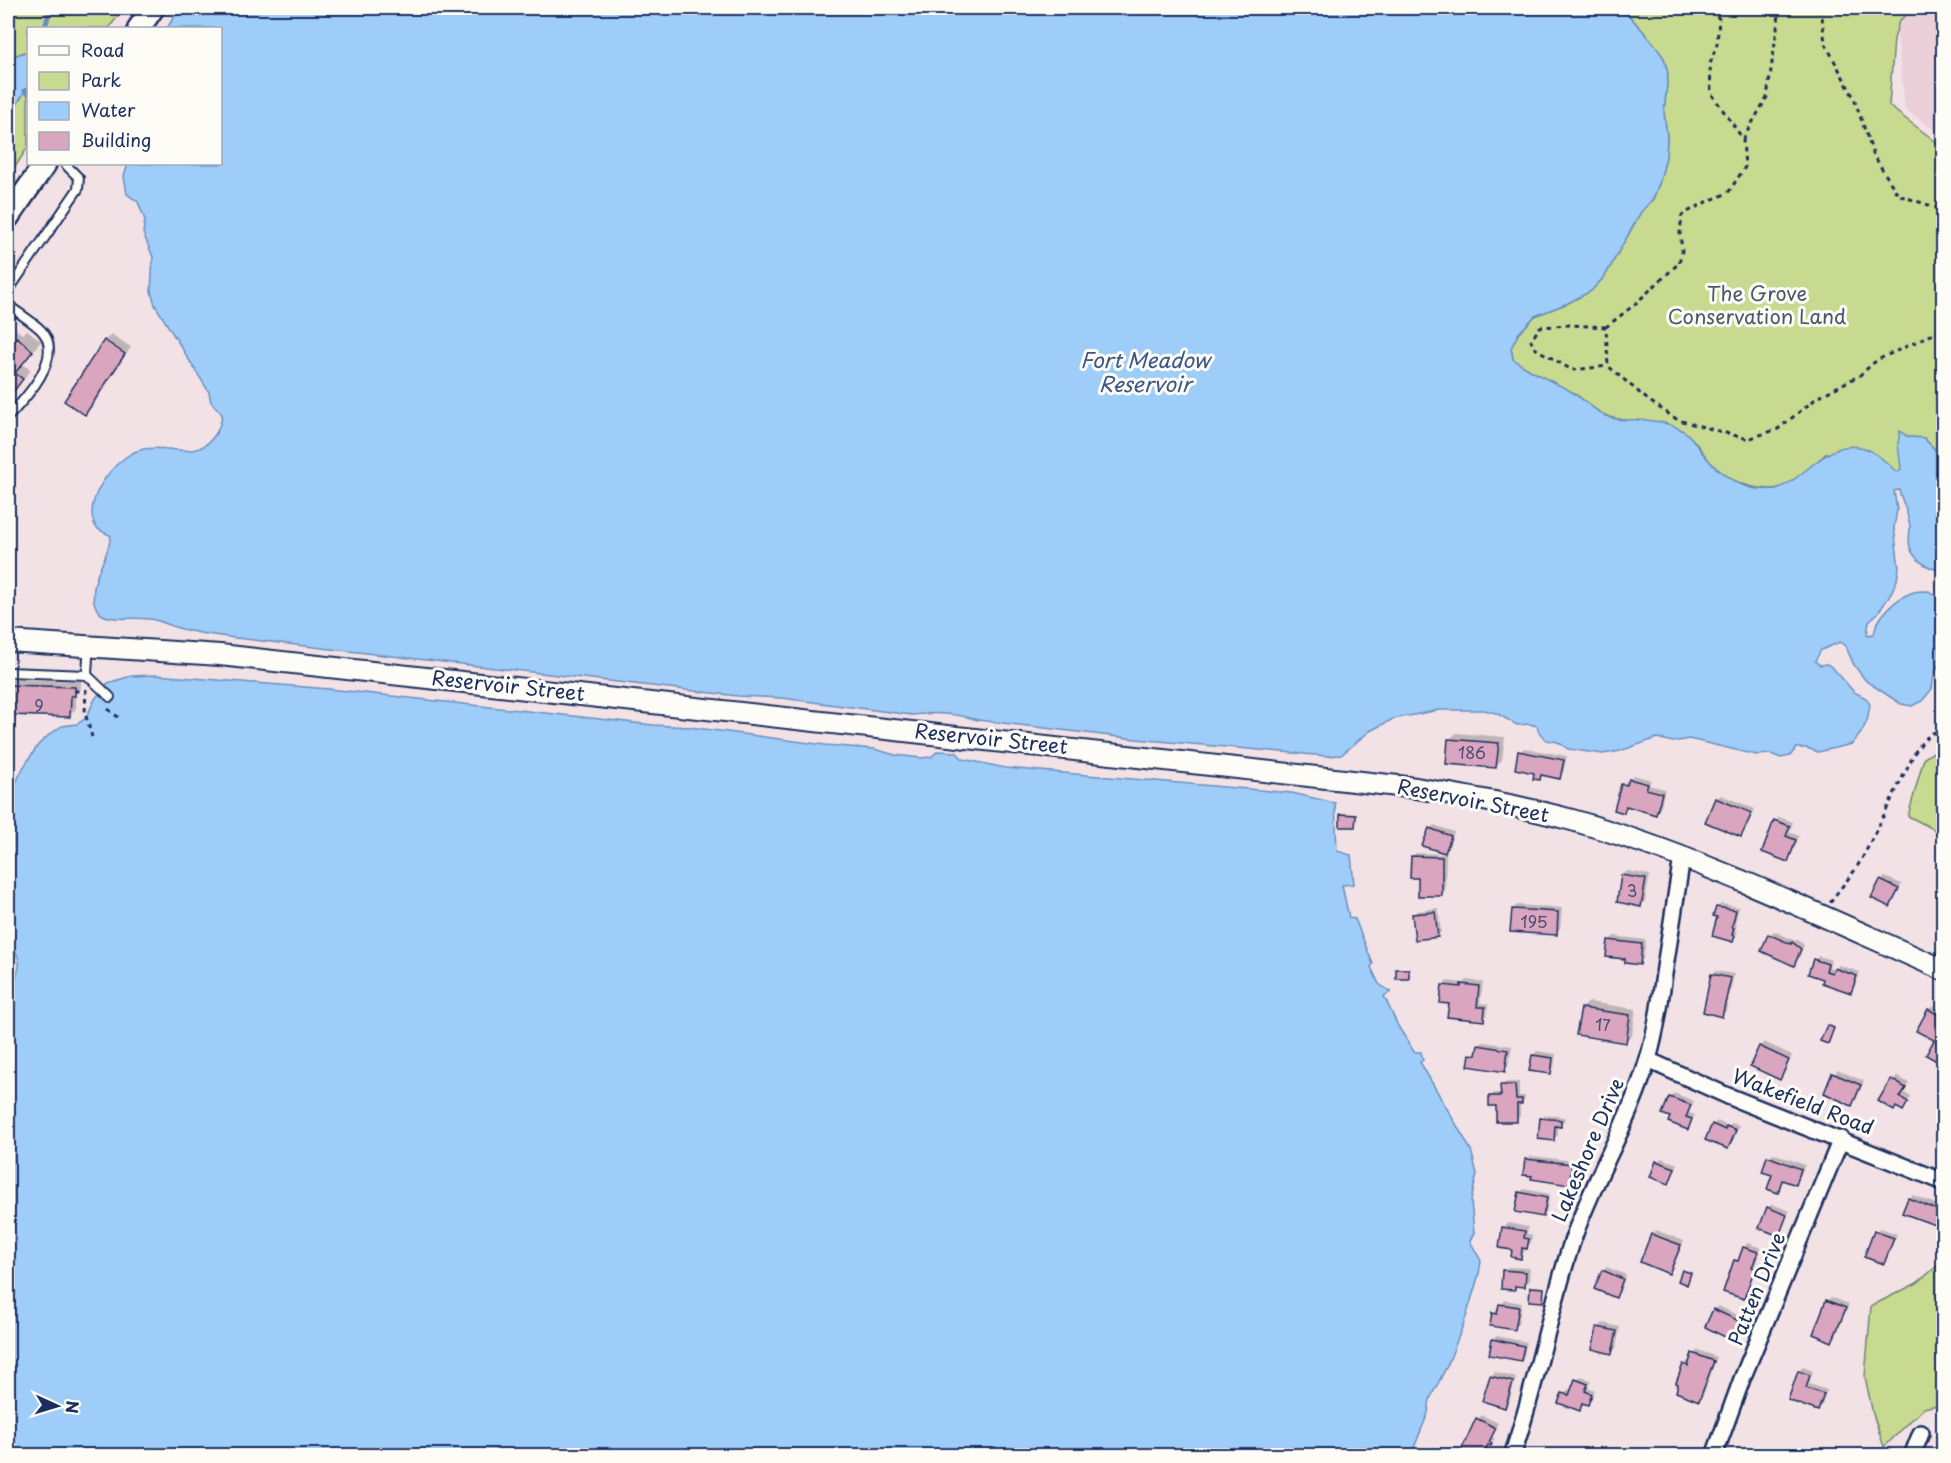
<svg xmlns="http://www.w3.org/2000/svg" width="1951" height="1463" font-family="'Playpen Sans',sans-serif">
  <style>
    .built { fill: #ebd0da }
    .green { fill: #c7da8f; stroke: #718476; stroke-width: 1.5 }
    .water { fill: #9fcdfa; stroke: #6a8ebc; stroke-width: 1.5 }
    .shadow { fill: #0003 }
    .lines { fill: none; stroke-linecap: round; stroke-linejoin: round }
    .stream { stroke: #6a8ebc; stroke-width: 5 }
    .building { fill: #daa6bf; stroke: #1b2f5e; stroke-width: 1.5 }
    .service-casing { stroke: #1b2f5e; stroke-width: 12 }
    .minor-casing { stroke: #1b2f5e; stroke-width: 20 }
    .tertiary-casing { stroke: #1b2f5e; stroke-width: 24 }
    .secondary-casing { stroke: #1b2f5e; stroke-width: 26 }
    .path { stroke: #1b2f5e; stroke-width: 3; stroke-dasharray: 4.5 4.5; stroke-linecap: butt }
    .service { stroke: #fdfcf7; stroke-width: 8 }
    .minor { stroke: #fdfcf7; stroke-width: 15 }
    .tertiary { stroke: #fdfcf7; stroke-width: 20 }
    .secondary { stroke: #fdfcf7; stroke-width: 21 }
    .labels { text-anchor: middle; stroke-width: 6; stroke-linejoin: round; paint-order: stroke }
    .number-label { font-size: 16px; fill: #4b4d76 }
    .park-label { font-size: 20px; fill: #465a6a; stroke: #fdfcf7 }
    .street-label { font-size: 20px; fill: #1b2f5e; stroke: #fdfcf7 }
    .water-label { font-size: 21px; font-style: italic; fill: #3c5685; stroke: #fdfcf7 }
  </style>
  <rect width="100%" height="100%" fill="#f2e2e6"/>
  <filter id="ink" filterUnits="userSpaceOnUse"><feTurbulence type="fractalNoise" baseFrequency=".0167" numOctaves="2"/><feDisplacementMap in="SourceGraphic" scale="12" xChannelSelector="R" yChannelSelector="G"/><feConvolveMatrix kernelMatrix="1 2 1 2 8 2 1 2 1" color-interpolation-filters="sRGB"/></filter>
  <g filter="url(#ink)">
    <path class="built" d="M1915 8H1943V136L1905 109 1895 20Z"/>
    <g class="green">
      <path d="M8 8H124L109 28H28V51L8 58Z"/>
      <path d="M1622 8H1915L1899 21 1894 39 1889 106 1943 147V461C1938 450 1931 447 1924 438L1908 437 1900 432 1901 469 1897 472 1827 453C1812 465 1791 490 1770 489 1744 489 1719 476 1704 454 1697 445 1693 437 1682 431 1655 415 1633 426 1607 416 1596 412 1583 399 1573 393 1553 381 1531 373 1513 359L1511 348 1518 334 1535 316 1568 303 1591 291 1605 276 1641 212 1653 199 1660 181 1666 157 1667 137 1664 112 1668 74 1664 58 1651 40Z"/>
      <path d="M28 86V147L8 178V119Z"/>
      <path d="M1943 746V834L1908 816 1924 758Z"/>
      <path d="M1943 1261V1404L1924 1408 1884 1447 1873 1414 1865 1377 1871 1306 1917 1283Z"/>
    </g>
    <g class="water">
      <path d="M180 8H1622L1651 40 1664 58 1668 74 1664 112 1667 137 1666 157 1660 181 1653 199 1641 212 1605 276 1591 291 1568 303 1535 316 1518 334 1511 348 1513 359C1531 373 1552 381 1572 392 1583 399 1595 411 1606 416 1619 422 1632 419 1646 420 1659 421 1674 425 1685 432 1694 439 1698 448 1705 456 1718 472 1738 487 1758 489 1764 489 1771 490 1776 489 1806 479 1828 437 1864 448 1871 450 1882 458 1887 463 1891 466 1892 469 1897 472L1901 469 1898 444 1900 431 1908 437 1924 438C1931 447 1938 450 1943 461V571C1930 569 1914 561 1910 547 1908 541 1910 533 1910 527 1909 514 1902 502 1899 490L1894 491 1897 510 1894 527 1899 568 1897 580 1889 597 1878 613 1869 621 1867 635 1874 634C1877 616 1897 597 1914 592 1918 591 1924 591 1929 591L1937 597 1943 607V623L1939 637 1940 661 1934 675 1932 689 1922 701 1912 706 1901 704 1866 681 1854 665 1845 645 1840 642 1821 650 1815 661 1820 665 1827 664 1833 668 1854 692 1866 698 1870 705 1867 721 1861 733 1852 744 1818 752 1807 748H1796L1790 756 1781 758 1771 754 1757 755 1689 739 1673 742 1657 738 1620 751 1603 754 1568 749 1558 742 1546 740 1539 732 1537 726 1529 724 1517 725 1496 713 1484 710H1439L1393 719 1370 731 1341 755 1326 756 1136 739 978 720C956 713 935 712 912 715L782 698 738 696 236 638C220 636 202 634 186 630 175 628 166 623 155 620 141 616 115 621 105 616 99 614 96 609 94 602 90 577 108 560 111 536 107 533 99 531 96 527 80 502 116 456 140 450 159 444 182 455 200 448 213 442 221 428 222 414L211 402 209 392 155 305 151 291 153 257 143 233 145 220 138 202 127 194 124 176 128 164H220V28H167Z"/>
      <path d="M28 51V86L8 119V58Z"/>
      <path d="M156 675 329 689 653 725 689 727 825 745 874 749 895 755 921 758 931 757 938 751 956 752 963 759 1005 768 1292 793 1335 803 1337 851 1351 855 1354 884 1342 885 1349 918 1355 919 1373 964 1371 967 1379 984 1391 992 1384 996 1398 1026 1414 1052H1421L1423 1060 1420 1062 1471 1150 1477 1174 1471 1201 1474 1233 1470 1241 1481 1261 1479 1274 1466 1317 1448 1364 1430 1399 1428 1413 1411 1455H8V996C17 974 28 962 8 942V800L23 768 38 745 50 734 62 726 77 724 86 718 95 699 108 683 131 676Z"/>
    </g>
    <g class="shadow">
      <path d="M8 323 22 334 27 330 41 341 23 364 31 370 8 398Z"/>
      <path d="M111 334 131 347 92 407 85 413 66 400 105 340Z"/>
      <path d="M8 679 81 681V688L76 693V709L69 715 8 714Z"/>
      <path d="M1456 733 1505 737 1502 760 1496 766 1450 739Z"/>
      <path d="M1524 748 1567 756 1563 773 1559 777 1544 774 1540 779 1520 752Z"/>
      <path d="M1634 775 1651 780 1649 785 1665 789 1660 809 1656 813 1628 805 1623 811 1622 785 1626 781H1630Z"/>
      <path d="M1721 795 1755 809 1745 831 1741 835 1716 799Z"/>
      <path d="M1343 813 1357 814 1356 824 1355 826 1342 815Z"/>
      <path d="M1779 817 1793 822 1792 826 1777 819Z"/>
      <path d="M1775 822 1791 828 1789 832 1799 836 1791 856 1787 860Z"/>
      <path d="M1434 825 1454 832 1448 848 1444 852 1430 829Z"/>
      <path d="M1416 853 1446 854 1445 891 1441 895 1420 877 1412 857Z"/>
      <path d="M1627 871 1650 875 1645 901 1641 905 1623 875Z"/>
      <path d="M1885 877 1902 884 1894 901 1890 905 1881 881Z"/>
      <path d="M1721 904 1739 907 1735 923 1737 924 1735 931 1738 932 1732 941 1719 916 1717 908Z"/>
      <path d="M1517 905 1562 908 1560 929 1556 933 1513 909Z"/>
      <path d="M1438 908 1441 932 1437 936 1413 915 1417 911Z"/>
      <path d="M1774 931 1795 941 1797 939 1804 945 1798 960 1794 964 1770 935Z"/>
      <path d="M1614 936 1646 940 1643 959 1639 963 1627 958 1610 940Z"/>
      <path d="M1819 956 1831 960 1829 967 1835 969 1839 965 1860 972 1854 988 1850 992 1825 978 1814 960Z"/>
      <path d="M1399 968H1410V975L1408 977 1397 969Z"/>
      <path d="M1716 971 1734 974 1726 1011 1722 1015 1712 975Z"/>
      <path d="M1467 980 1483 982 1480 1003 1488 1004 1487 1015 1483 1019 1450 1003 1443 985 1447 981 1464 983Z"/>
      <path d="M1589 1002 1636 1009 1632 1035 1626 1041 1582 1008Z"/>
      <path d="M1933 1006 1944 1012V1021L1941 1026 1944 1028 1942 1062 1929 1010Z"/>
      <path d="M1483 1042 1512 1046 1508 1066 1504 1070 1472 1055 1476 1051H1479V1046Z"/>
      <path d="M1764 1042 1792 1055 1784 1074 1780 1078 1752 1065 1760 1046Z"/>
      <path d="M1537 1051 1556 1054 1554 1068 1550 1072 1533 1055Z"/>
      <path d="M1838 1070 1864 1081 1856 1100 1852 1104 1834 1074Z"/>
      <path d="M1897 1076 1909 1083 1903 1092 1911 1097 1903 1109 1897 1106 1894 1109 1880 1101Z"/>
      <path d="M1506 1082H1519V1096H1525V1099L1520 1103V1116L1516 1120 1490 1097 1494 1093H1502V1086Z"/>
      <path d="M1674 1093 1694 1101 1689 1113 1695 1115 1688 1129 1672 1116 1664 1113 1670 1097Z"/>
      <path d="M1545 1115 1565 1117 1564 1121 1558 1125V1135L1554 1139 1541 1119Z"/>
      <path d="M1717 1121 1729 1126 1732 1123 1739 1126 1732 1143 1728 1147 1713 1125Z"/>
      <path d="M1773 1153 1805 1165 1799 1179 1795 1183 1784 1179 1777 1191 1769 1157Z"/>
      <path d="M1531 1156 1576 1161 1573 1179 1568 1183 1527 1160Z"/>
      <path d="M1661 1158 1678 1164 1672 1178 1668 1182 1657 1162Z"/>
      <path d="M1524 1189 1550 1194 1546 1212 1542 1216 1520 1193Z"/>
      <path d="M1913 1195 1943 1207 1938 1220 1934 1224 1909 1199Z"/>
      <path d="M1772 1204 1790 1211 1788 1214 1769 1207Z"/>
      <path d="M1508 1223 1528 1227 1527 1234 1532 1235 1531 1243 1525 1247 1524 1253 1520 1257 1514 1249 1504 1227Z"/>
      <path d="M1880 1228 1897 1234 1887 1258 1883 1262 1875 1232Z"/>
      <path d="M1656 1230 1684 1241 1673 1268 1669 1272 1652 1234Z"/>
      <path d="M1748 1243 1761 1248 1747 1293 1743 1297 1736 1261 1741 1257 1744 1247Z"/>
      <path d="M1508 1267 1530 1268 1529 1281 1525 1285H1518L1514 1289 1504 1271Z"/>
      <path d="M1607 1267 1626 1275 1620 1292 1616 1296 1603 1271Z"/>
      <path d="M1533 1286 1545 1287 1542 1301 1532 1287Z"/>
      <path d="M1831 1297 1849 1304 1836 1336 1832 1340 1827 1301Z"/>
      <path d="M1505 1300 1522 1303 1518 1324 1514 1329 1494 1314Z"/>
      <path d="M1718 1306 1742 1317 1735 1334 1731 1338 1714 1310Z"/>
      <path d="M1603 1323 1620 1327 1616 1348 1612 1352 1599 1327Z"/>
      <path d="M1497 1336 1527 1342 1524 1355 1520 1359 1493 1340Z"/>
      <path d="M1698 1350 1717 1357 1703 1395 1699 1399 1684 1365 1688 1361 1691 1362 1694 1354Z"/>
      <path d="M1803 1367 1813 1371 1809 1384 1827 1390 1822 1405 1818 1409 1789 1399 1799 1371Z"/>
      <path d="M1495 1372 1516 1378 1509 1402 1505 1406 1491 1376Z"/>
      <path d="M1581 1376 1591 1380 1588 1387 1595 1390 1591 1400 1587 1404 1584 1403 1579 1409 1560 1402 1568 1389 1572 1391 1577 1380Z"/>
      <path d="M1482 1415 1498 1423 1492 1437 1495 1439 1489 1444 1486 1449 1498 1456H1469L1478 1419Z"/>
      <path d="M1838 1450 1852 1456H1833Z"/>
    </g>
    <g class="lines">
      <g class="stream">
        <path d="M45 28 50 8"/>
        <path d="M25 91 28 93"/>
      </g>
    </g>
    <g class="building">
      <path d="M17 337 33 351 15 373 23 379 8 399V338L13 343Z"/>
      <path d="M104 340 125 354 85 415 64 401Z"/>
      <path d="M8 685 75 687V696H71L70 717 8 715Z"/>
      <path d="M1448 739 1499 743 1496 768 1446 764Z"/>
      <path d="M1518 751 1564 760 1560 779 1541 775 1540 780 1533 779 1534 773 1515 769Z"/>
      <path d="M1629 779 1648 784 1646 789 1662 793 1656 815 1626 806 1624 813 1614 810 1621 784 1627 785Z"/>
      <path d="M1715 798 1752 813 1741 837 1705 822Z"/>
      <path d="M1340 814 1356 815 1355 827H1340Z"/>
      <path d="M1774 820 1790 826 1786 836 1796 840 1788 862 1762 852Z"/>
      <path d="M1429 828 1451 836 1445 853 1422 846Z"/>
      <path d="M1411 856 1442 857V896H1418V878H1410Z"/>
      <path d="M1621 875 1646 879 1641 907 1617 902Z"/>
      <path d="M1880 880 1899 889 1890 907 1871 898Z"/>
      <path d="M1716 907 1736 910 1732 927 1734 928 1732 935 1735 936 1733 942 1712 936 1717 917 1713 916Z"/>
      <path d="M1512 909 1558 912 1557 935 1510 932Z"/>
      <path d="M1435 912 1438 937 1415 940 1412 914Z"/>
      <path d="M1768 934 1791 944 1792 942 1801 949 1794 966 1761 951Z"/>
      <path d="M1608 940 1642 944 1640 965 1625 963V959L1606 957Z"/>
      <path d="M1813 959 1828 964 1826 971 1832 973 1834 968 1857 976 1851 993 1822 983 1823 979 1808 974Z"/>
      <rect x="1396" y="969" width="13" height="10"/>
      <path d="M1711 974 1731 978 1722 1017 1703 1012Z"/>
      <path d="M1461 984 1479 986 1477 1007H1485L1484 1021 1447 1017 1449 1004 1440 1003 1442 985 1461 987Z"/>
      <path d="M1581 1008 1630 1015 1626 1043 1576 1035Z"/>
      <path d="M1928 1009 1944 1018 1938 1031 1944 1034 1942 1064 1926 1055 1934 1040 1916 1031Z"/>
      <path d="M1827 1025 1834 1028 1828 1044 1820 1041Z"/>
      <path d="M1478 1045 1508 1050 1505 1072 1468 1066 1470 1054 1476 1055Z"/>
      <path d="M1759 1046 1789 1060 1780 1080 1750 1066Z"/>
      <path d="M1532 1055 1553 1058 1551 1074 1529 1071Z"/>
      <path d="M1832 1073 1861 1085 1852 1106 1824 1093Z"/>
      <path d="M1891 1079 1906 1088 1900 1097 1908 1102 1903 1111 1896 1107 1894 1111 1878 1101Z"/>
      <path d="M1500 1085H1515L1516 1099H1522V1104H1517V1122H1496V1106H1489V1096H1501Z"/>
      <path d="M1669 1097 1691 1105 1686 1117 1692 1119 1688 1130 1668 1122 1670 1117 1662 1114Z"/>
      <path d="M1540 1118 1561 1120V1127L1555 1126 1554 1141 1538 1139Z"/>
      <path d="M1712 1124 1725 1130 1726 1126 1736 1130 1728 1149 1705 1140Z"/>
      <path d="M1767 1156 1801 1169 1796 1185 1782 1180 1778 1193 1767 1189 1772 1175 1762 1172Z"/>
      <path d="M1525 1159 1572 1164 1569 1185 1531 1179 1532 1176 1523 1175Z"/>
      <path d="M1656 1161 1675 1168 1669 1184 1650 1177Z"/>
      <path d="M1519 1192 1547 1198 1543 1217 1515 1212Z"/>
      <path d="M1908 1198 1940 1211 1935 1225 1902 1213Z"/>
      <path d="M1767 1207 1787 1215 1779 1236 1759 1228Z"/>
      <path d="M1502 1227 1525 1231 1524 1238 1529 1239 1527 1249 1522 1248 1521 1259 1511 1257 1512 1250 1499 1248Z"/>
      <path d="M1874 1231 1894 1238 1884 1264 1864 1257Z"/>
      <path d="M1651 1234 1681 1245 1669 1274 1640 1262Z"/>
      <path d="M1743 1247 1758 1252 1752 1267 1755 1268 1744 1299 1723 1292 1734 1260 1738 1261Z"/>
      <path d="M1502 1270 1526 1272 1525 1287 1515 1286V1290L1501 1289Z"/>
      <path d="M1602 1270 1623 1279 1616 1298 1594 1289Z"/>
      <path d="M1682 1270 1691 1273 1687 1285 1678 1281Z"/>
      <path d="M1530 1287 1544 1288 1543 1302 1529 1301Z"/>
      <path d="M1826 1300 1846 1308 1832 1342 1813 1334Z"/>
      <path d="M1499 1304 1519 1307 1515 1330 1490 1326 1492 1313 1497 1314Z"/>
      <path d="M1713 1309 1739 1321 1731 1340 1705 1327Z"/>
      <path d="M1597 1327 1617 1331 1612 1354 1592 1349Z"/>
      <path d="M1492 1339 1524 1346 1521 1361 1489 1355Z"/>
      <path d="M1692 1353 1714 1361 1699 1401 1676 1392 1678 1384 1676 1383 1683 1364 1688 1366Z"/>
      <path d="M1798 1371 1810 1375 1806 1388 1824 1394 1818 1411 1788 1400Z"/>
      <path d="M1490 1376 1513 1382 1505 1408 1482 1401Z"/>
      <path d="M1575 1379 1588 1384 1585 1391 1592 1394 1588 1405 1582 1403 1580 1411 1558 1403 1562 1393 1569 1395Z"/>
      <path d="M1476 1418 1496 1428 1489 1442 1492 1443 1491 1446 1488 1445 1483 1454 1487 1456H1465L1460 1453Z"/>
    </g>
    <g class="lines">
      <defs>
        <g id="service">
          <path d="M8 291 78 189 79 178 65 164"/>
          <path d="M8 305C18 313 32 321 41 330 66 356 25 399 8 417"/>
          <path d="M8 672 87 675 88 657"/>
          <path d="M87 675 110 697"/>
        </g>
        <g id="minor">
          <path d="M1648 1060 1728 1096 1944 1182"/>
          <path d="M1512 1456C1536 1386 1549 1314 1571 1245 1592 1181 1629 1124 1648 1059 1656 1032 1660 1003 1664 974 1670 935 1676 896 1682 857"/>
          <path d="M1714 1456 1742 1379 1841 1139"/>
          <path d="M1912 1456 1921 1433"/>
        </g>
        <path id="tertiary" d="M8 641 220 655 1416 788C1469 797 1521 806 1572 820 1701 857 1821 916 1944 970"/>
        <g id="secondary">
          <path d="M139 28 153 8"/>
          <path d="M8 217 45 164"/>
        </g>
      </defs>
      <use href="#service" class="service-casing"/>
      <use href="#minor" class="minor-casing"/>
      <use href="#tertiary" class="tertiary-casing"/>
      <use href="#secondary" class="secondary-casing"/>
      <g class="path">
        <path d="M1712 8 1719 19 1717 44 1710 64 1711 93 1743 139 1767 97 1780 8"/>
        <path d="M1821 8 1825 43 1854 98 1873 154 1898 195 1944 210"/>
        <path d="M1743 139 1745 167 1728 193 1704 203 1682 215 1680 233 1682 251 1679 263 1634 305 1606 327 1608 366 1648 400 1678 420 1748 439 1778 429 1818 397 1860 375 1877 360 1944 329"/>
        <path d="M1606 327 1568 325 1540 327 1531 340 1533 347 1572 370 1608 366"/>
        <path d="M86 689 85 713 92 737"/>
        <path d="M75 691H85"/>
        <path d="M108 709 118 717"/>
        <path d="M1830 902 1855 870 1864 855 1915 752C1923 741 1929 732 1944 729"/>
      </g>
      <use href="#service" class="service"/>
      <use href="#minor" class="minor"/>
      <use href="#tertiary" class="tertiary"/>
      <use href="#secondary" class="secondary"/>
    </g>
  </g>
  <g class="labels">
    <g class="number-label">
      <text x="39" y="712">9</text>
      <text x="1472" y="759">186</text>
      <text x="1632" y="897">3</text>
      <text x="1534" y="928">195</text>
      <text x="1603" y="1031">17</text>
    </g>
    <g class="park-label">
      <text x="1757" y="301">The Grove<tspan x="1757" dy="23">Conservation Land</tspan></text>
    </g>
    <g class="street-label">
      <text transform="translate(508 686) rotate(6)" y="7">Reservoir Street</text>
      <text transform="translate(991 739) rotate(6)" y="7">Reservoir Street</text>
      <text transform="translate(1473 801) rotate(11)" y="7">Reservoir Street</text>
      <text transform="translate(1803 1102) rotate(21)" y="7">Wakefield Road</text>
      <text transform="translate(1588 1150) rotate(-67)" y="7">Lakeshore Drive</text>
      <text transform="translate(1757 1289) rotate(-68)" y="7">Patten Drive</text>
    </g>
    <g class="water-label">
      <text x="1145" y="368">Fort Meadow<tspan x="1145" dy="24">Reservoir</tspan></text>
    </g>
  </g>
  <rect width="1951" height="1463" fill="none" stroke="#fdfcf7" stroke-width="30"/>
  <rect x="15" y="15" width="1921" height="1433" fill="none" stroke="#1b2f5e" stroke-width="2" filter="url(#ink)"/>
  <rect x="27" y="27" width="195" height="138" fill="#fdfcf7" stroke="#a3aaba" stroke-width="1.5"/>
  <rect x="39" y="46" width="30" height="9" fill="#fdfcf7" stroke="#a3aaba" stroke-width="1.5"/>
  <text x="81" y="57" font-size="18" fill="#1b2f5e">Road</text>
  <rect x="39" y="72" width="30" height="18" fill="#c7da8f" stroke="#a3aaba" stroke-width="1.5"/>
  <text x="81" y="87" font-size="18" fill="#1b2f5e">Park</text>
  <rect x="39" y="102" width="30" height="18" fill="#9fcdfa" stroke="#a3aaba" stroke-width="1.5"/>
  <text x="81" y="117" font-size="18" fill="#1b2f5e">Water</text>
  <rect x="39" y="132" width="30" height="18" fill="#daa6bf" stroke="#a3aaba" stroke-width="1.5"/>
  <text x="81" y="147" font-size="18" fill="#1b2f5e">Building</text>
  <g transform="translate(57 1406) rotate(94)" stroke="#fdfcf7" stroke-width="4.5" paint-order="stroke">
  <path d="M0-4.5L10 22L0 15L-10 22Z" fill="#1b2f5e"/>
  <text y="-9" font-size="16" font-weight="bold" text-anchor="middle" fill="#1b2f5e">N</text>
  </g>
</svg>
